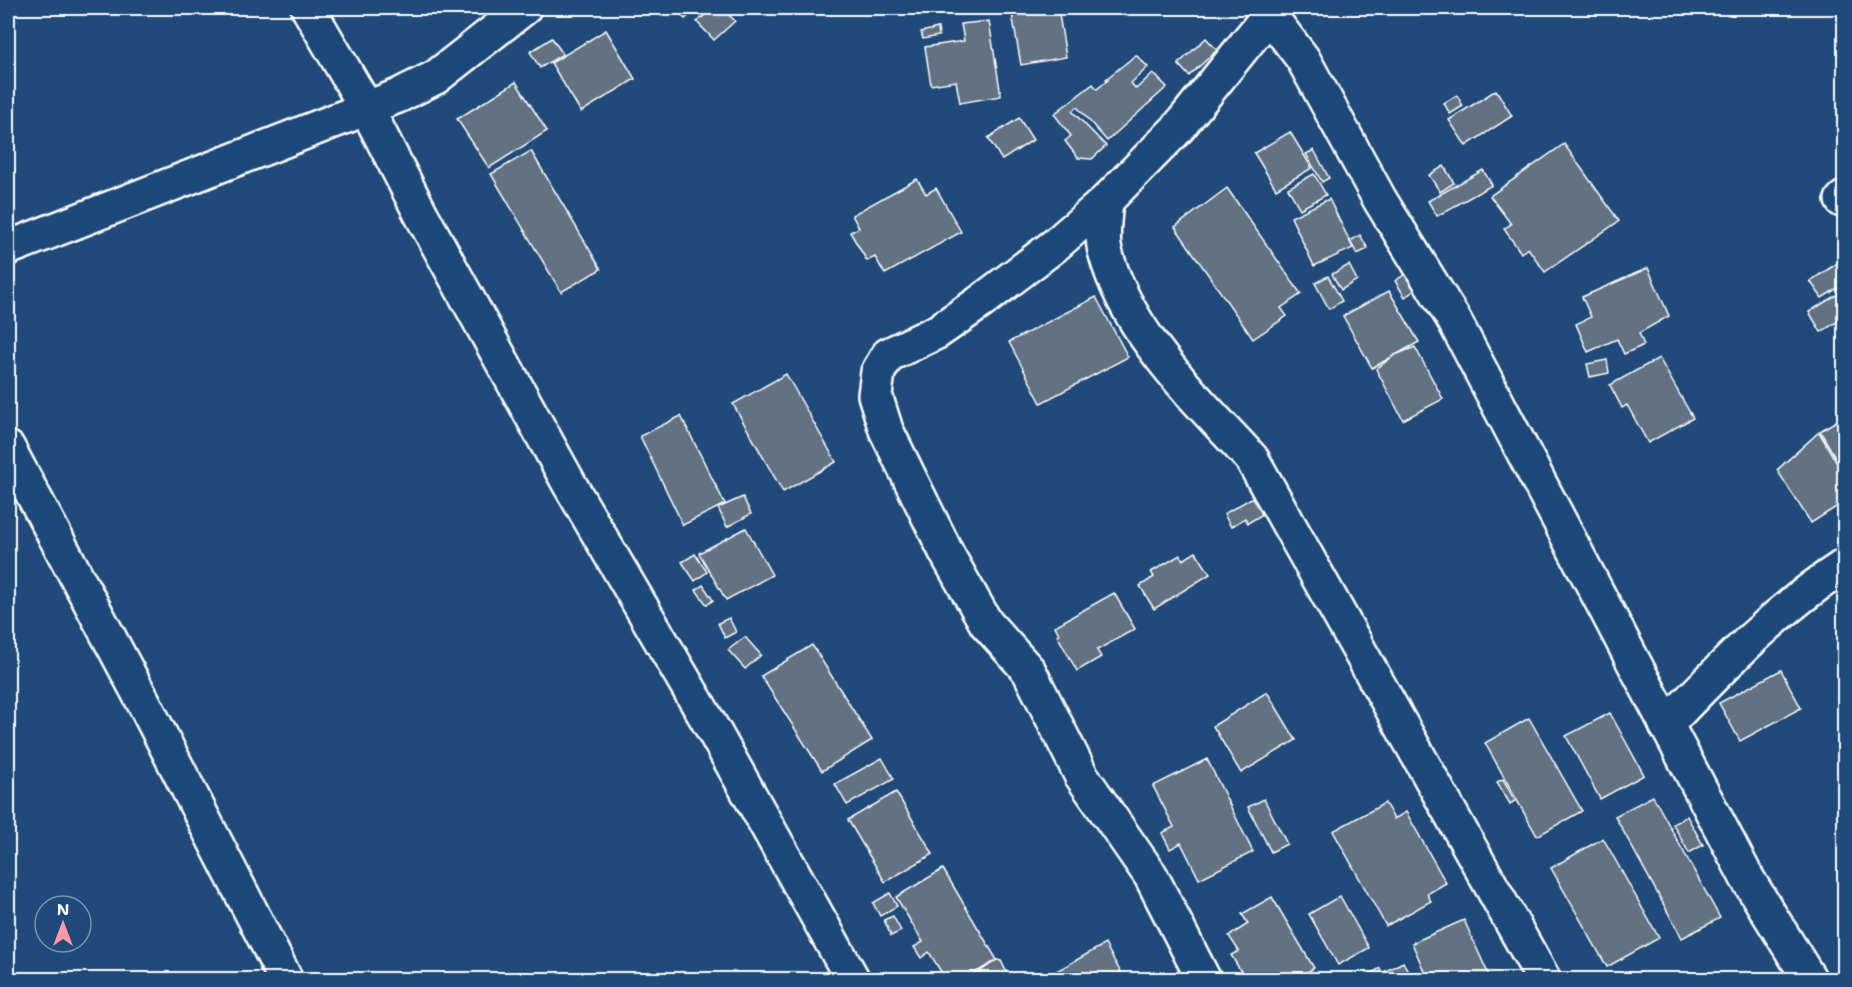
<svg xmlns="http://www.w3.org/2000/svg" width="1852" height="987" font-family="'Shantell Sans',sans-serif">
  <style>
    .building { fill: #637282; stroke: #fff; stroke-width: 1.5 }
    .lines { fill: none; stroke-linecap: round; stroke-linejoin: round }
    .minor-casing { stroke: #fff; stroke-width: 38 }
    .minor { stroke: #1f4a7a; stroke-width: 33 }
  </style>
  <rect width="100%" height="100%" fill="#1f4a7a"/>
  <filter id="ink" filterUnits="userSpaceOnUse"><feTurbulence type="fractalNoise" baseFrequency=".0167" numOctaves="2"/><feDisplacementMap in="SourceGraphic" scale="12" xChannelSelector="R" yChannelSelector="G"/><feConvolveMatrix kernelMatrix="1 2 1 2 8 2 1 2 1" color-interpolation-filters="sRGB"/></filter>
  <g filter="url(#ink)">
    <g class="building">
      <path d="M674 8H697L685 19Z"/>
      <path d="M713 8H722L735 21 714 40 697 22Z"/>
      <path d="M1011 8H1058L1066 57 1021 65Z"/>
      <path d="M989 21 1001 96 960 103 956 81 931 85 925 47 964 41 961 24Z"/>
      <path d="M938 28 939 36 923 39 921 32Z"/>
      <path d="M606 30 635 79 581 112 551 63Z"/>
      <path d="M552 38 563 54 540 68 530 52Z"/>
      <path d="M1206 38 1217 50 1189 76 1178 64Z"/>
      <path d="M1136 55 1148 67 1131 83 1136 89 1153 73 1167 87 1107 141 1077 107 1072 111 1106 146 1092 159 1078 158 1065 141 1071 136 1054 114 1093 84 1097 89 1108 80 1106 79Z"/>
      <path d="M516 82 547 131 489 168 457 119Z"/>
      <path d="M1496 90 1512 116 1466 146 1449 120Z"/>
      <path d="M1457 95 1463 106 1450 114 1444 103Z"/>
      <path d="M1019 118 1033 140 1002 160 988 138Z"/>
      <path d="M1290 132 1312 168 1276 189 1254 153Z"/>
      <path d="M1564 144 1619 221 1545 272 1528 248 1521 253 1504 229 1511 224 1490 196Z"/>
      <path d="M1314 150 1329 178 1322 182 1306 154Z"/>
      <path d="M531 151 601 269 561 292 491 174Z"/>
      <path d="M1444 166 1454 183 1440 192 1429 175Z"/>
      <path d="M1483 170 1492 185 1437 216 1428 201Z"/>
      <path d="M1314 174 1326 195 1300 209 1288 188Z"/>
      <path d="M917 179 926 194 936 188 961 232 885 274 875 257 867 261 850 232 859 228 852 215Z"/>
      <path d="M1227 188 1301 294 1281 308 1287 316 1253 339 1175 227Z"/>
      <path d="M1329 199 1353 248 1314 266 1291 217Z"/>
      <path d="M1360 235 1368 249 1357 254 1350 241Z"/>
      <path d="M1844 259V284L1822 298 1810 281Z"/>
      <path d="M1349 265 1357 280 1341 290 1332 274Z"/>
      <path d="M1648 268 1669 316 1639 333 1644 345 1624 354 1617 339 1588 352 1576 324 1591 317 1582 297Z"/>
      <path d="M1407 273 1418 288 1405 297 1395 281Z"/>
      <path d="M1328 276 1342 301 1329 309 1315 283Z"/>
      <path d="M1844 290V326L1840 320 1821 332 1809 312Z"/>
      <path d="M1389 291 1419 342 1372 368 1343 316Z"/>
      <path d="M1096 297 1128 357 1041 403 1009 342Z"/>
      <path d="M1415 347 1443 399 1403 420 1376 369 1395 355Z"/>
      <path d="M1659 358 1693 418 1648 443 1627 405 1622 408 1610 385Z"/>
      <path d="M1607 360 1609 373 1590 377 1587 364Z"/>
      <path d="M786 374 836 462 783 492 733 404Z"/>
      <path d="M681 416 725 504 683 525 640 436Z"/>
      <path d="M1844 416V472L1820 431Z"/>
      <path d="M1819 432 1844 476V502L1811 523 1777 470Z"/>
      <path d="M743 497 751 514 727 527 718 508Z"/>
      <path d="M1253 497 1263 514 1248 523 1245 518 1231 527 1224 514Z"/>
      <path d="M746 528 772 575 726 600 699 553Z"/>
      <path d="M1196 552 1210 574 1154 609 1140 586 1154 577 1151 572 1180 555 1183 560Z"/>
      <path d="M695 554 707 572 695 581 682 562Z"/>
      <path d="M703 585 713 600 707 605 696 590Z"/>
      <path d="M1114 593 1135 629 1097 650 1101 657 1077 671 1057 635 1059 634 1055 626Z"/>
      <path d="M729 618 736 632 725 638 718 623Z"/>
      <path d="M745 637 761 655 745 669 728 650Z"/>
      <path d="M812 645 872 740 822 771 761 676Z"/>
      <path d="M1781 670 1801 708 1740 741 1719 703Z"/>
      <path d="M1267 692 1296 740 1241 773 1213 726Z"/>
      <path d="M1610 713 1644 775 1600 799 1566 736Z"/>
      <path d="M1529 718 1582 811 1537 836 1485 743Z"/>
      <path d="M882 758 894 779 847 805 835 784Z"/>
      <path d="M1207 759 1253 852 1199 879 1181 843 1170 849 1162 833 1174 827 1153 786Z"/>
      <path d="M1503 779 1515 801 1510 804 1497 782Z"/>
      <path d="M896 792 933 854 885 882 848 820Z"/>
      <path d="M1653 796 1720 918 1682 938 1615 816Z"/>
      <path d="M1264 799 1287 844 1271 852 1248 807Z"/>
      <path d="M1385 803 1394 819 1406 812 1446 883 1427 894 1431 901 1386 926 1333 831Z"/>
      <path d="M1687 816 1703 845 1689 853 1673 824Z"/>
      <path d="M1603 838 1659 938 1607 967 1551 868Z"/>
      <path d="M943 869 997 960 963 980H946L929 952 921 958 914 947 923 942 896 897Z"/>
      <path d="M890 893 897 906 880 916 873 903Z"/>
      <path d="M1340 896 1369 948 1338 965 1309 914Z"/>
      <path d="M1272 897 1314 968 1294 980H1246L1231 955 1239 951 1229 936 1248 924 1242 914Z"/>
      <path d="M893 916 901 931 891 936 884 920Z"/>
      <path d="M1464 920 1491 980H1428L1412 943Z"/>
      <path d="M1105 944 1125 980H1045L1044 978Z"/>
      <path d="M997 960 1001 961 1008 975 999 980H977L975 975Z"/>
      <path d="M1403 962 1413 980H1360L1380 968 1382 973Z"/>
    </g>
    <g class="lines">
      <defs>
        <g id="minor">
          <path d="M308 8 367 109 421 214 570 485 715 733 853 980"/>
          <path d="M1264 8 1303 59 1380 200 1454 320 1747 878 1810 980"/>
          <path d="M1842 200 1844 198"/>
          <path d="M1106 201C1105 216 1101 236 1105 251 1127 334 1196 398 1252 459L1544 980"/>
          <path d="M8 248 398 96 436 77 524 8"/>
          <path d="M8 448 144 703 286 980"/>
          <path d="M1666 725C1723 666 1775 611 1844 566"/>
          <path d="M1204 980 1151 876 1081 775 1029 671 986 623 947 554 886 430 875 395 878 372 888 355 937 332 979 303 1054 246 1106 201 1178 128 1269 15"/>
        </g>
      </defs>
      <use href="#minor" class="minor-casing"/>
      <use href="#minor" class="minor"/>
    </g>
  </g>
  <rect width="1852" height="987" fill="none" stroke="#1f4a7a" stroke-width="30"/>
  <rect x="15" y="15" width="1822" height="957" fill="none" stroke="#fff" stroke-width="2" filter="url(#ink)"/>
  <g transform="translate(63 924)"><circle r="28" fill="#1f4a7a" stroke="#7992af" stroke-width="1.5"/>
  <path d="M0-4.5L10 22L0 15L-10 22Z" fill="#ff9aa2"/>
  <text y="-9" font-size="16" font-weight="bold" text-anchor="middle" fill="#ffffff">N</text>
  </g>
</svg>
